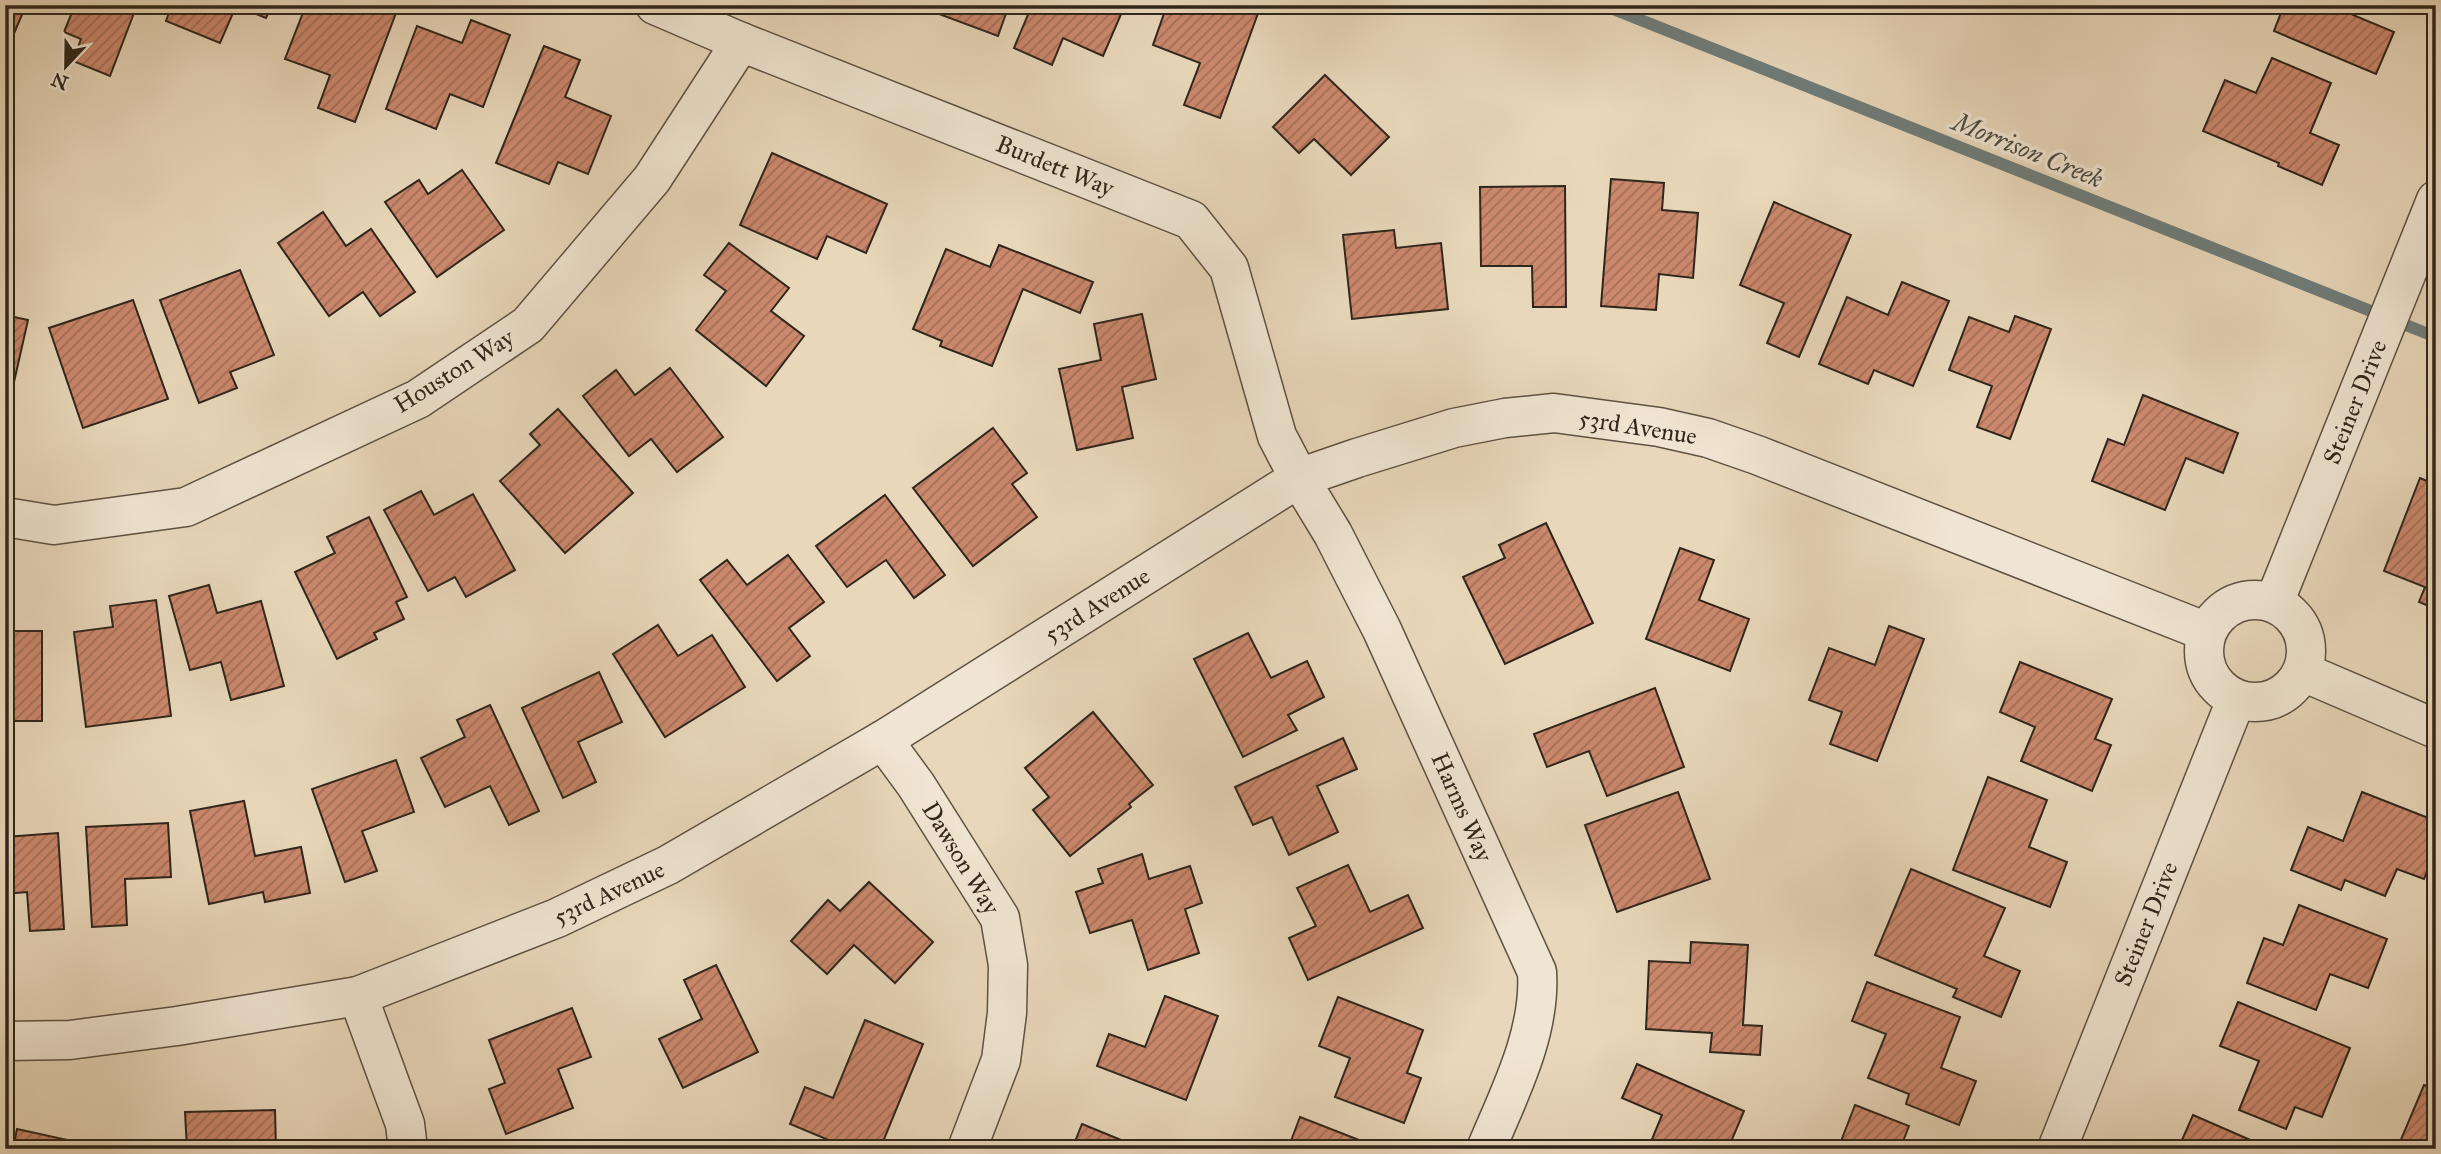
<svg xmlns="http://www.w3.org/2000/svg" width="2441" height="1154" font-family="'IM FELL Great Primer',serif">
  <style>
    .lines { fill: none; stroke-linecap: round; stroke-linejoin: round }
    .stream { stroke: #6f7d7a; stroke-width: 12 }
    .building { fill: url(#building-hatch); stroke: #2f261b; stroke-width: 2 }
    .minor-casing { stroke: #5d5243; stroke-width: 41 }
    .tertiary-casing { stroke: #5d5243; stroke-width: 41 }
    .minor { stroke: #f0e5d2; stroke-width: 38 }
    .tertiary { stroke: #f0e5d2; stroke-width: 38 }
    .labels { text-anchor: middle; stroke-width: 7; stroke-linejoin: round; paint-order: stroke }
    .street-label { font-size: 24px; fill: #2f261b; stroke: #f0e5d2 }
    .water-label { font-size: 26px; font-style: italic; fill: #4a4a42; stroke: #f0e5d2 }
  </style>
  <defs>
    <pattern id="building-hatch" width="6" height="6" patternUnits="userSpaceOnUse" patternTransform="scale(1.75)"><rect width="6" height="6" fill="#cb886d"/><path d="M-1 1l2-2M0 6l6-6M5 7l2-2" fill="none" stroke="#a56f59"/></pattern>
  </defs>
  <rect width="100%" height="100%" fill="#e8d7ba"/>
  <filter id="stains"><feTurbulence type="fractalNoise" baseFrequency=".00286" numOctaves="4"/><feColorMatrix values="0 0 0 0 .2 0 0 0 0 .09 0 0 0 0 .02 0 0 0 .5 -.17"/></filter>
  <radialGradient id="worn" r=".72"><stop offset=".6" stop-color="#630" stop-opacity="0"/><stop offset="1" stop-color="#630" stop-opacity=".3"/></radialGradient>
  <g class="lines">
    <path class="stream" d="M1603 5 2436 337"/>
  </g>
  <g class="building">
    <path d="M5 5H26L5 55Z"/>
    <path d="M75 5H137L110 76 73 61 81 39 64 32Z"/>
    <path d="M172 5H272L266 18 236 6 220 43 166 21Z"/>
    <path d="M306 5H399L355 122 318 108 330 75 285 59Z"/>
    <path d="M915 5H1009L998 36Z"/>
    <path d="M1032 5H1125L1103 56 1063 38 1052 65 1014 48Z"/>
    <path d="M1167 5H1261L1220 118 1184 105 1200 63 1153 45Z"/>
    <path d="M2284 5H2357L2353 15 2394 32 2376 74 2274 31Z"/>
    <path d="M471 20 510 35 483 107 450 94 436 129 386 109 417 26 462 43Z"/>
    <path d="M544 46 580 60 565 97 611 116 588 174 558 162 549 184 496 163Z"/>
    <path d="M2272 58 2331 83 2310 133 2339 145 2322 185 2278 166 2279 163 2203 131 2225 80 2256 93Z"/>
    <path d="M1325 75 1389 137 1351 175 1314 139 1299 153 1273 127Z"/>
    <path d="M772 153 887 204 866 253 827 236 817 259 740 225Z"/>
    <path d="M462 170 504 230 437 277 385 202 419 180 428 194Z"/>
    <path d="M1611 179 1664 183 1662 210 1698 213 1693 278 1659 274 1656 310 1601 306Z"/>
    <path d="M1565 186 1566 307H1533L1532 266H1481L1480 187Z"/>
    <path d="M1774 202 1851 235 1799 357 1767 343 1784 303 1740 285Z"/>
    <path d="M323 212 346 246 371 229 415 292 380 316 363 292 329 316 278 243Z"/>
    <path d="M1394 230 1396 248 1441 243 1448 309 1352 319 1343 235Z"/>
    <path d="M729 243 789 288 771 311 804 336 766 386 696 330 726 291 704 275Z"/>
    <path d="M999 245 1093 282 1080 313 1023 289 992 366 940 346 942 341 913 329 946 249 990 267Z"/>
    <path d="M240 270 274 355 230 372 237 388 199 403 160 300Z"/>
    <path d="M1902 282 1949 301 1913 386 1874 370 1868 384 1819 364 1847 297 1888 315Z"/>
    <path d="M133 300 168 399 83 428 49 328Z"/>
    <path d="M1142 314 1156 379 1122 387 1133 438 1077 450 1059 369 1101 360 1094 324Z"/>
    <path d="M5 315 28 320 7 413 5 412Z"/>
    <path d="M2015 316 2051 329 2010 439 1977 427 1992 386 1949 370 1969 317 2009 332Z"/>
    <path d="M670 368 723 437 677 472 651 439 629 456 583 396 616 370 635 395Z"/>
    <path d="M2143 395 2238 433 2223 473 2186 458 2165 510 2092 481 2108 439 2124 445Z"/>
    <path d="M558 409 633 493 565 553 500 481 540 445 530 434Z"/>
    <path d="M993 428 1027 473 1012 484 1037 517 973 566 913 488Z"/>
    <path d="M2420 478 2436 485V609L2419 602 2425 587 2384 571Z"/>
    <path d="M421 491 434 515 473 494 515 570 466 597 455 577 428 591 384 510Z"/>
    <path d="M885 495 945 575 914 598 886 560 847 587 816 546Z"/>
    <path d="M369 517 407 597 396 602 404 619 374 633 377 639 337 659 295 572 335 553 327 537Z"/>
    <path d="M1546 523 1593 623 1505 664 1463 577 1505 558 1499 545Z"/>
    <path d="M1680 548 1714 560 1699 600 1749 619 1730 671 1646 639Z"/>
    <path d="M788 555 824 602 789 628 810 656 777 681 700 580 727 560 747 585Z"/>
    <path d="M209 585 217 613 261 601 284 686 231 700 221 662 190 670 169 596Z"/>
    <path d="M156 600 171 716 86 727 74 632 113 627 110 606Z"/>
    <path d="M658 625 678 656 712 635 745 687 665 737 613 654Z"/>
    <path d="M1889 626 1924 639 1877 761 1830 744 1842 712 1809 700 1829 648 1875 665Z"/>
    <rect x="5" y="631" width="37" height="90"/>
    <path d="M1248 633 1271 678 1307 661 1324 697 1288 715 1297 730 1243 757 1194 659Z"/>
    <path d="M2020 662 2112 699 2095 739 2111 745 2092 791 2021 761 2035 727 2000 712Z"/>
    <path d="M599 672 622 722 578 742 596 782 563 798 522 708Z"/>
    <path d="M1655 688 1684 767 1607 796 1589 751 1547 767 1534 734Z"/>
    <path d="M490 705 539 811 509 825 490 786 445 807 421 758 465 737 457 720Z"/>
    <path d="M1093 712 1153 785 1129 804 1131 807 1070 856 1033 810 1049 797 1025 768Z"/>
    <path d="M1343 738 1357 769 1317 786 1338 832 1289 855 1272 817 1253 825 1235 787Z"/>
    <path d="M396 760 414 812 362 831 377 871 345 882 312 789Z"/>
    <path d="M1988 777 2047 800 2029 847 2067 862 2050 907 1953 870Z"/>
    <path d="M1678 792 1710 879 1617 912 1585 825Z"/>
    <path d="M2362 792 2436 821V848L2424 879 2397 869 2385 896 2345 880 2341 890 2291 870 2308 827 2343 841Z"/>
    <path d="M244 801 255 856 301 847 310 893 265 902 263 892 209 904 190 811Z"/>
    <path d="M168 823 171 877 125 879 127 925 92 927 86 827Z"/>
    <path d="M58 833 64 929 30 931 27 892 5 894V837Z"/>
    <path d="M1142 854 1149 879 1190 866 1202 903 1185 909 1199 953 1148 970 1132 920 1090 933 1076 892 1103 883 1098 869Z"/>
    <path d="M1348 865 1370 912 1408 895 1423 928 1308 980 1289 938 1316 926 1297 888Z"/>
    <path d="M1911 869 2005 908 1984 956 2020 971 2001 1017 1953 997 1957 989 1875 955Z"/>
    <path d="M869 882 933 942 895 983 854 945 827 974 791 941 828 900 840 911Z"/>
    <path d="M2299 905 2387 939 2368 988 2330 974 2316 1010 2247 983 2264 938 2283 945Z"/>
    <path d="M1691 942 1748 945 1743 1025 1762 1026 1760 1055 1710 1052 1712 1033 1646 1029 1649 961 1690 963Z"/>
    <path d="M716 965 758 1052 683 1088 659 1039 702 1019 684 980Z"/>
    <path d="M1867 982 1960 1017 1941 1068 1976 1081 1959 1125 1906 1104 1909 1094 1868 1078 1886 1034 1852 1021Z"/>
    <path d="M1165 996 1218 1016 1186 1100 1097 1066 1109 1034 1145 1047Z"/>
    <path d="M1338 997 1423 1030 1407 1073 1421 1078 1404 1123 1335 1097 1350 1058 1319 1046Z"/>
    <path d="M2238 1002 2350 1048 2322 1117 2295 1107 2286 1129 2239 1110 2259 1061 2220 1046Z"/>
    <path d="M572 1008 591 1057 558 1069 573 1108 506 1134 489 1089 505 1083 489 1040Z"/>
    <path d="M865 1020 923 1044 880 1149H850L790 1124 805 1087 833 1098Z"/>
    <path d="M1637 1064 1744 1111 1728 1149H1648L1662 1115 1622 1098Z"/>
    <path d="M2424 1085 2436 1090V1149H2397Z"/>
    <path d="M1855 1105 1909 1126 1900 1149H1838Z"/>
    <path d="M275 1110 276 1149H187L185 1112Z"/>
    <path d="M2193 1115 2271 1149H2178Z"/>
    <path d="M1300 1117 1382 1149H1288Z"/>
    <path d="M1082 1124 1143 1149H1072Z"/>
    <path d="M17 1129 99 1147 98 1149H13Z"/>
  </g>
  <g class="lines">
    <defs>
      <g id="minor">
        <path d="M655 5 741 42 1191 220 1229 268 1277 436 1299 478 1333 534 1382 630 1537 972C1541 1033 1509 1094 1486 1149"/>
        <path d="M5 517 54 525 186 507 418 399 528 325 652 179 741 42"/>
        <path d="M883 740 916 785 1000 918 1008 965 1007 1013 1001 1060 967 1149"/>
        <path d="M358 996 405 1124 408 1149"/>
      </g>
      <g id="tertiary">
        <circle cx="2255" cy="651" r="51"/>
        <path d="M2274 603 2436 200"/>
        <path d="M2303 672 2436 729"/>
        <path d="M5 1041 70 1040 177 1026 358 996 557 918 668 865 883 740 1299 478 1357 458 1454 428 1505 418 1554 413 1659 427 1708 438 1757 455 2207 632"/>
        <path d="M2057 1149 2236 700"/>
      </g>
    </defs>
    <use href="#minor" class="minor-casing"/>
    <use href="#tertiary" class="tertiary-casing"/>
    <use href="#minor" class="minor"/>
    <use href="#tertiary" class="tertiary"/>
  </g>
  <g class="labels">
    <g class="street-label">
      <text transform="translate(1055 166) rotate(22)" y="8">Burdett Way</text>
      <text transform="translate(454 371) rotate(-32)" y="8">Houston Way</text>
      <text transform="translate(2355 402) rotate(-68)" y="8">Steiner Drive</text>
      <text transform="translate(1638 427) rotate(9)" y="8">53rd Avenue</text>
      <text transform="translate(1097 605) rotate(-32)" y="8">53rd Avenue</text>
      <text transform="translate(1462 807) rotate(66)" y="8">Harms Way</text>
      <text transform="translate(961 858) rotate(59)" y="8">Dawson Way</text>
      <text transform="translate(609 893) rotate(-25)" y="8">53rd Avenue</text>
      <text transform="translate(2146 924) rotate(-68)" y="8">Steiner Drive</text>
    </g>
    <g class="water-label">
      <text transform="translate(2028 150) rotate(22)" y="9">Morrison Creek</text>
    </g>
  </g>
  <rect width="2441" height="1154" fill="none" stroke="#e8d7ba" stroke-width="28"/>
  <rect x="7" y="7" width="2427" height="1140" fill="none" stroke="#2f261b" stroke-width="3.5"/>
  <rect x="14" y="14" width="2413" height="1126" fill="none" stroke="#2f261b" stroke-width="2"/>
  <g transform="translate(66 66) rotate(202)" stroke="#f0e5d2" stroke-width="5" paint-order="stroke">
  <path d="M0-5L12 26L0 18L-12 26Z" fill="#2f261b"/>
  <text y="-10" font-size="19" font-weight="bold" text-anchor="middle" fill="#2f261b">N</text>
  </g>
  <rect width="100%" height="100%" filter="url(#stains)"/>
  <rect width="100%" height="100%" fill="url(#worn)"/>
</svg>
